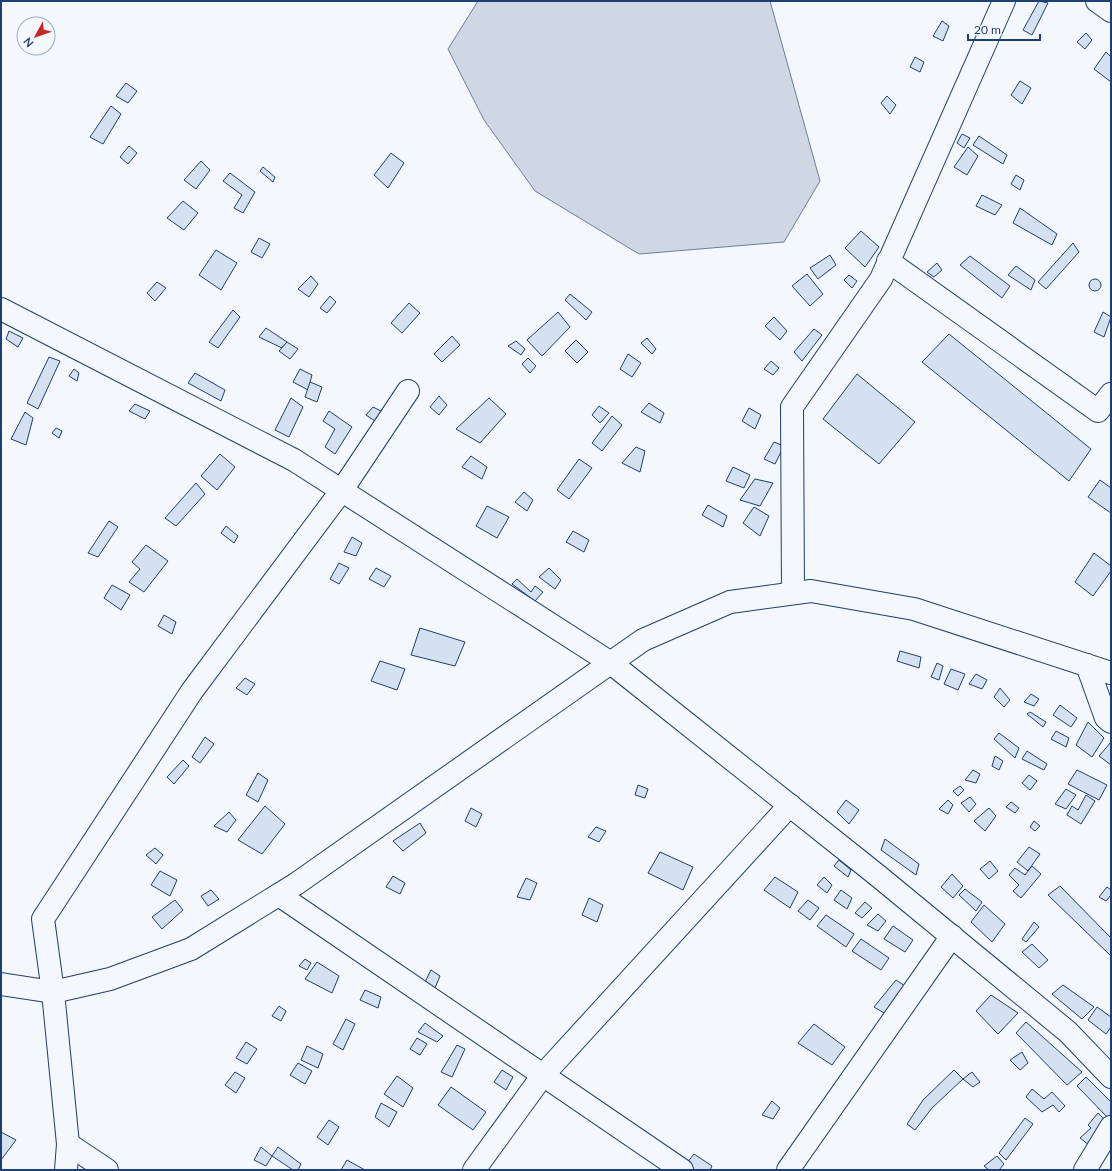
<svg xmlns="http://www.w3.org/2000/svg" width="1112" height="1171" font-family="Lato,sans-serif">
  <style>
    .water { fill: #cfd7e4; stroke: #687fa3 }
    .building { fill: #d5e0f0; stroke: #1d3f73 }
    .lines { fill: none; stroke-linecap: round; stroke-linejoin: round }
    .minor-casing { stroke: #1d3f73; stroke-width: 24 }
    .secondary-casing { stroke: #1d3f73; stroke-width: 24 }
    .minor { stroke: #f4f7fb; stroke-width: 22 }
    .secondary { stroke: #f4f7fb; stroke-width: 22 }
  </style>
  <rect width="100%" height="100%" fill="#f4f7fb"/>
  <path class="water" d="M478 1H770L820 181 784 242 639 254 535 191 484 120 448 49Z"/>
  <g class="building">
    <path d="M1039 1 1048 3 1032 35 1023 30Z"/>
    <path d="M942 21 949 26 943 41 933 36Z"/>
    <path d="M1086 33 1092 40 1085 49 1077 42Z"/>
    <path d="M1106 52 1111 57V82L1094 69Z"/>
    <path d="M915 57 924 62 920 72 910 67Z"/>
    <path d="M1020 81 1031 88 1022 104 1011 95Z"/>
    <path d="M126 83 137 91 128 103 116 96Z"/>
    <path d="M887 96 896 105 890 114 881 103Z"/>
    <path d="M111 106 121 114 103 144 90 137Z"/>
    <path d="M962 134 970 138 964 148 957 143Z"/>
    <path d="M979 136 1007 155 1003 164 973 145Z"/>
    <path d="M129 146 137 153 128 164 120 157Z"/>
    <path d="M968 147 978 156 967 175 954 167Z"/>
    <path d="M391 153 404 163 388 188 374 175Z"/>
    <path d="M201 161 210 170 196 189 184 180Z"/>
    <path d="M263 167 275 177 273 182 260 171Z"/>
    <path d="M230 173 255 192 243 213 234 208 242 195 223 181Z"/>
    <path d="M1016 175 1024 180 1020 190 1011 184Z"/>
    <path d="M982 195 1002 205 995 215 976 206Z"/>
    <path d="M183 201 198 213 184 230 167 218Z"/>
    <path d="M1020 208 1057 234 1052 245 1013 223Z"/>
    <path d="M861 231 879 247 865 267 845 248Z"/>
    <path d="M259 238 270 244 262 258 251 252Z"/>
    <path d="M1073 243 1079 252 1046 289 1038 282Z"/>
    <path d="M216 250 237 263 221 290 199 275Z"/>
    <path d="M830 255 836 265 818 279 810 268Z"/>
    <path d="M970 256 1010 286 1002 298 960 265Z"/>
    <path d="M937 263 942 270 934 277 927 272Z"/>
    <path d="M1016 266 1035 280 1031 290 1008 275Z"/>
    <path d="M807 274 823 294 810 306 792 286Z"/>
    <path d="M849 275 857 281 852 288 844 280Z"/>
    <path d="M311 276 318 284 309 297 298 289Z"/>
    <circle cx="1095" cy="285" r="6"/>
    <path d="M157 282 166 288 155 301 147 293Z"/>
    <path d="M570 294 592 312 586 320 565 300Z"/>
    <path d="M330 296 336 302 327 313 320 308Z"/>
    <path d="M409 303 420 313 402 333 391 323Z"/>
    <path d="M233 310 240 317 218 348 209 342Z"/>
    <path d="M558 312 570 327 542 356 527 340Z"/>
    <path d="M1103 312 1111 317 1104 337 1094 332Z"/>
    <path d="M774 317 787 331 780 340 765 326Z"/>
    <path d="M266 328 287 342 282 348 259 337Z"/>
    <path d="M814 329 822 335 802 361 794 352Z"/>
    <path d="M9 331 23 338 18 347 6 339Z"/>
    <path d="M949 334 1091 449 1069 481 922 362Z"/>
    <path d="M452 336 460 345 442 362 434 354Z"/>
    <path d="M647 338 656 349 652 354 641 343Z"/>
    <path d="M576 340 588 352 577 363 565 351Z"/>
    <path d="M516 341 525 349 521 355 508 346Z"/>
    <path d="M287 342 298 349 290 359 279 351Z"/>
    <path d="M628 354 641 363 632 377 620 369Z"/>
    <path d="M49 357 60 361 38 409 27 403Z"/>
    <path d="M528 358 536 366 530 373 522 364Z"/>
    <path d="M771 361 779 368 773 375 764 369Z"/>
    <path d="M74 369 79 373 77 381 69 376Z"/>
    <path d="M300 369 312 375 308 390 293 382Z"/>
    <path d="M195 373 225 390 221 401 188 383Z"/>
    <path d="M857 374 915 422 879 464 823 419Z"/>
    <path d="M310 382 322 387 317 402 305 397Z"/>
    <path d="M439 396 447 405 439 415 430 407Z"/>
    <path d="M291 398 303 407 289 437 275 430Z"/>
    <path d="M489 398 506 414 480 443 456 429Z"/>
    <path d="M649 403 664 413 660 423 641 412Z"/>
    <path d="M135 404 150 411 145 419 129 411Z"/>
    <path d="M599 406 609 413 600 423 592 415Z"/>
    <path d="M373 407 381 411 375 421 366 415Z"/>
    <path d="M749 408 761 415 755 429 742 421Z"/>
    <path d="M329 411 352 427 335 454 325 447 335 429 323 421Z"/>
    <path d="M25 412 33 418 26 445 11 439Z"/>
    <path d="M612 416 622 425 602 451 592 443Z"/>
    <path d="M56 428 62 431 59 438 52 433Z"/>
    <path d="M774 442 784 446 775 464 764 459Z"/>
    <path d="M636 447 645 451 640 472 622 463Z"/>
    <path d="M220 454 235 467 217 490 201 476Z"/>
    <path d="M471 456 487 467 482 479 462 467Z"/>
    <path d="M579 459 592 468 569 499 557 490Z"/>
    <path d="M733 467 750 475 744 488 726 481Z"/>
    <path d="M755 479 773 483 760 506 740 500Z"/>
    <path d="M1100 480 1111 488V513L1088 497Z"/>
    <path d="M196 483 205 494 176 526 165 518Z"/>
    <path d="M524 492 533 500 527 511 515 502Z"/>
    <path d="M708 505 727 516 723 527 702 515Z"/>
    <path d="M487 506 509 517 497 538 476 526Z"/>
    <path d="M754 507 769 516 760 536 743 523Z"/>
    <path d="M109 521 118 527 98 557 88 553Z"/>
    <path d="M226 526 238 536 234 543 221 533Z"/>
    <path d="M573 531 589 540 584 552 566 542Z"/>
    <path d="M352 537 362 543 356 556 344 552Z"/>
    <path d="M146 545 168 561 144 592 129 582 140 569 132 562Z"/>
    <path d="M1094 553 1111 566V571L1093 596 1075 582Z"/>
    <path d="M339 563 349 568 339 584 330 579Z"/>
    <path d="M376 568 391 576 384 587 369 579Z"/>
    <path d="M549 568 561 580 555 589 539 577Z"/>
    <path d="M517 579 531 592 535 586 543 592 535 601 512 584Z"/>
    <path d="M112 585 130 595 121 610 104 598Z"/>
    <path d="M164 615 176 622 172 634 158 626Z"/>
    <path d="M420 628 465 642 455 666 411 655Z"/>
    <path d="M900 651 921 657 919 668 897 661Z"/>
    <path d="M380 661 405 669 397 690 371 681Z"/>
    <path d="M937 663 943 666 939 680 931 677Z"/>
    <path d="M951 669 965 674 958 690 944 684Z"/>
    <path d="M976 674 987 680 982 689 969 684Z"/>
    <path d="M245 678 255 684 247 695 236 688Z"/>
    <path d="M1000 688 1010 700 1004 707 994 697Z"/>
    <path d="M1031 694 1039 699 1034 706 1024 702Z"/>
    <path d="M1060 705 1077 718 1071 727 1053 715Z"/>
    <path d="M1030 712 1046 722 1043 727 1027 714Z"/>
    <path d="M1088 722 1104 738 1092 757 1076 745Z"/>
    <path d="M1056 731 1069 738 1066 747 1051 739Z"/>
    <path d="M999 733 1019 748 1015 758 994 739Z"/>
    <path d="M205 737 214 744 200 763 192 757Z"/>
    <path d="M1111 742V765L1099 756Z"/>
    <path d="M1027 751 1047 764 1044 770 1022 759Z"/>
    <path d="M995 756 1003 761 999 770 992 766Z"/>
    <path d="M183 760 189 766 174 784 167 777Z"/>
    <path d="M973 770 980 774 976 783 965 780Z"/>
    <path d="M1077 770 1107 785 1099 800 1068 784Z"/>
    <path d="M258 773 268 780 258 802 246 795Z"/>
    <path d="M1029 775 1037 781 1030 790 1022 783Z"/>
    <path d="M638 785 648 789 645 798 635 795Z"/>
    <path d="M960 786 964 790 958 796 953 791Z"/>
    <path d="M1066 789 1076 795 1066 809 1055 804Z"/>
    <path d="M1086 795 1095 801 1081 824 1067 815 1072 806 1078 810Z"/>
    <path d="M970 797 976 804 969 812 961 803Z"/>
    <path d="M846 800 859 810 849 824 837 812Z"/>
    <path d="M948 800 953 805 948 814 939 809Z"/>
    <path d="M1011 802 1019 808 1015 813 1006 807Z"/>
    <path d="M265 806 285 824 262 854 238 840Z"/>
    <path d="M471 808 482 814 476 827 465 821Z"/>
    <path d="M989 808 996 816 985 831 974 821Z"/>
    <path d="M229 812 236 820 227 832 214 826Z"/>
    <path d="M1034 821 1040 826 1035 831 1030 827Z"/>
    <path d="M420 823 426 833 403 851 393 841Z"/>
    <path d="M596 827 606 831 599 842 588 837Z"/>
    <path d="M885 839 919 864 916 875 881 850Z"/>
    <path d="M1029 847 1040 854 1028 871 1017 862Z"/>
    <path d="M155 848 163 855 156 864 146 855Z"/>
    <path d="M660 852 693 867 683 890 648 873Z"/>
    <path d="M839 860 851 870 848 877 834 866Z"/>
    <path d="M990 861 998 871 989 879 980 869Z"/>
    <path d="M1032 866 1041 874 1021 898 1013 891 1019 885 1009 875 1015 868 1025 875Z"/>
    <path d="M160 871 177 880 170 896 151 885Z"/>
    <path d="M952 874 963 886 953 898 941 887Z"/>
    <path d="M393 876 405 883 400 894 386 887Z"/>
    <path d="M775 877 798 892 790 908 764 890Z"/>
    <path d="M824 877 832 885 827 893 817 885Z"/>
    <path d="M526 878 537 883 530 900 517 897Z"/>
    <path d="M1060 886 1111 938V956L1048 895Z"/>
    <path d="M1107 887 1111 890V895L1106 901 1099 897Z"/>
    <path d="M965 889 982 902 976 911 959 895Z"/>
    <path d="M211 890 219 899 208 906 201 896Z"/>
    <path d="M841 890 852 898 847 909 834 900Z"/>
    <path d="M589 898 603 905 597 922 582 915Z"/>
    <path d="M175 900 183 910 162 929 152 917Z"/>
    <path d="M808 900 819 908 810 920 798 911Z"/>
    <path d="M865 902 872 908 862 918 855 913Z"/>
    <path d="M984 905 1005 924 992 942 971 922Z"/>
    <path d="M878 914 886 921 878 931 867 925Z"/>
    <path d="M826 915 854 934 846 947 817 926Z"/>
    <path d="M1034 922 1039 927 1026 942 1022 939Z"/>
    <path d="M893 926 913 940 905 952 884 939Z"/>
    <path d="M861 939 889 958 881 970 852 951Z"/>
    <path d="M1032 944 1048 960 1039 968 1022 952Z"/>
    <path d="M305 959 311 963 307 970 299 966Z"/>
    <path d="M317 962 339 976 332 993 305 979Z"/>
    <path d="M431 970 440 976 435 988 425 982Z"/>
    <path d="M896 980 908 988 889 1016 874 1007Z"/>
    <path d="M1063 985 1094 1007 1082 1019 1052 994Z"/>
    <path d="M365 990 381 997 378 1008 360 1000Z"/>
    <path d="M991 995 1018 1013 998 1034 976 1011Z"/>
    <path d="M279 1006 286 1011 281 1021 272 1016Z"/>
    <path d="M1097 1007 1111 1017V1027L1106 1034 1088 1020Z"/>
    <path d="M346 1019 355 1024 343 1050 333 1044Z"/>
    <path d="M1026 1022 1082 1072 1067 1085 1016 1033Z"/>
    <path d="M425 1023 443 1036 437 1042 418 1032Z"/>
    <path d="M814 1024 845 1047 832 1065 798 1043Z"/>
    <path d="M417 1038 427 1044 420 1055 410 1049Z"/>
    <path d="M246 1042 257 1049 247 1064 236 1058Z"/>
    <path d="M457 1045 465 1049 452 1077 441 1072Z"/>
    <path d="M307 1046 323 1054 318 1068 301 1060Z"/>
    <path d="M1022 1052 1028 1063 1020 1070 1010 1060Z"/>
    <path d="M298 1063 312 1071 305 1084 290 1075Z"/>
    <path d="M502 1070 513 1077 506 1090 494 1082Z"/>
    <path d="M954 1070 963 1079 932 1108 915 1130 907 1124 923 1100Z"/>
    <path d="M235 1072 245 1078 236 1093 225 1085Z"/>
    <path d="M972 1072 980 1082 973 1087 963 1079Z"/>
    <path d="M397 1076 413 1088 403 1107 384 1094Z"/>
    <path d="M1086 1077 1111 1102 1110 1120 1077 1086Z"/>
    <path d="M451 1087 486 1112 473 1130 438 1105Z"/>
    <path d="M1032 1089 1044 1099 1052 1092 1065 1106 1059 1112 1053 1105 1042 1112 1026 1097Z"/>
    <path d="M772 1101 780 1108 773 1119 762 1115Z"/>
    <path d="M381 1103 397 1112 389 1127 375 1117Z"/>
    <path d="M1098 1113 1107 1122 1089 1145 1080 1138 1091 1128 1088 1125Z"/>
    <path d="M1025 1118 1033 1124 1006 1160 999 1153Z"/>
    <path d="M329 1120 339 1127 328 1145 317 1137Z"/>
    <path d="M1 1132 16 1140 1 1160Z"/>
    <path d="M261 1147 272 1156 266 1166 254 1160Z"/>
    <path d="M278 1147 301 1164 298 1170H293L272 1156Z"/>
    <path d="M694 1154 712 1166 710 1170H686L683 1168Z"/>
    <path d="M997 1156 1004 1164 999 1170H989L984 1166Z"/>
    <path d="M347 1160 365 1170H341Z"/>
  </g>
  <g class="lines">
    <defs>
      <g id="minor">
        <path d="M1097 1 1111 11"/>
        <path d="M888 261 1098 411 1111 394"/>
        <path d="M1 309 294 460 611 663 877 875 1068 1032 1111 1077"/>
        <path d="M793 593 792 407 881 279 1004 1"/>
        <path d="M1087 665 1106 718 1111 722"/>
        <path d="M279 895 682 1170"/>
        <path d="M68 1144 107 1170"/>
        <path d="M66 1170 68 1144 53 992 43 919 192 691 342 490 408 391"/>
        <path d="M474 1170 543 1075 790 805"/>
        <path d="M788 1170 952 936"/>
        <path d="M1085 1170 1111 1127"/>
      </g>
      <path id="secondary" d="M1 984 53 992 110 979 191 949 296 884 643 640 730 602 811 591 914 609 1111 673"/>
    </defs>
    <use href="#minor" class="minor-casing"/>
    <use href="#secondary" class="secondary-casing"/>
    <use href="#minor" class="minor"/>
    <use href="#secondary" class="secondary"/>
  </g>
  <rect width="1112" height="1171" fill="none" stroke="#1d3f73" stroke-width="4"/>
  <g transform="translate(36 36) rotate(230)"><circle r="19" fill="#f4f7fb" stroke="#9eadc5"/>
  <path d="M0-3L7 15L0 10L-7 15Z" fill="#c62828"/>
  <text y="-6" font-size="11" font-weight="bold" text-anchor="middle" fill="#1d3f73">N</text>
  </g>
  <path d="M968 34v6h72v-6" fill="none" stroke="#1d3f73" stroke-width="2"/>
  <text x="974" y="34" font-size="12" fill="#1d3f73" stroke="#f4f7fb" stroke-width="3" paint-order="stroke">20 m</text>
</svg>
